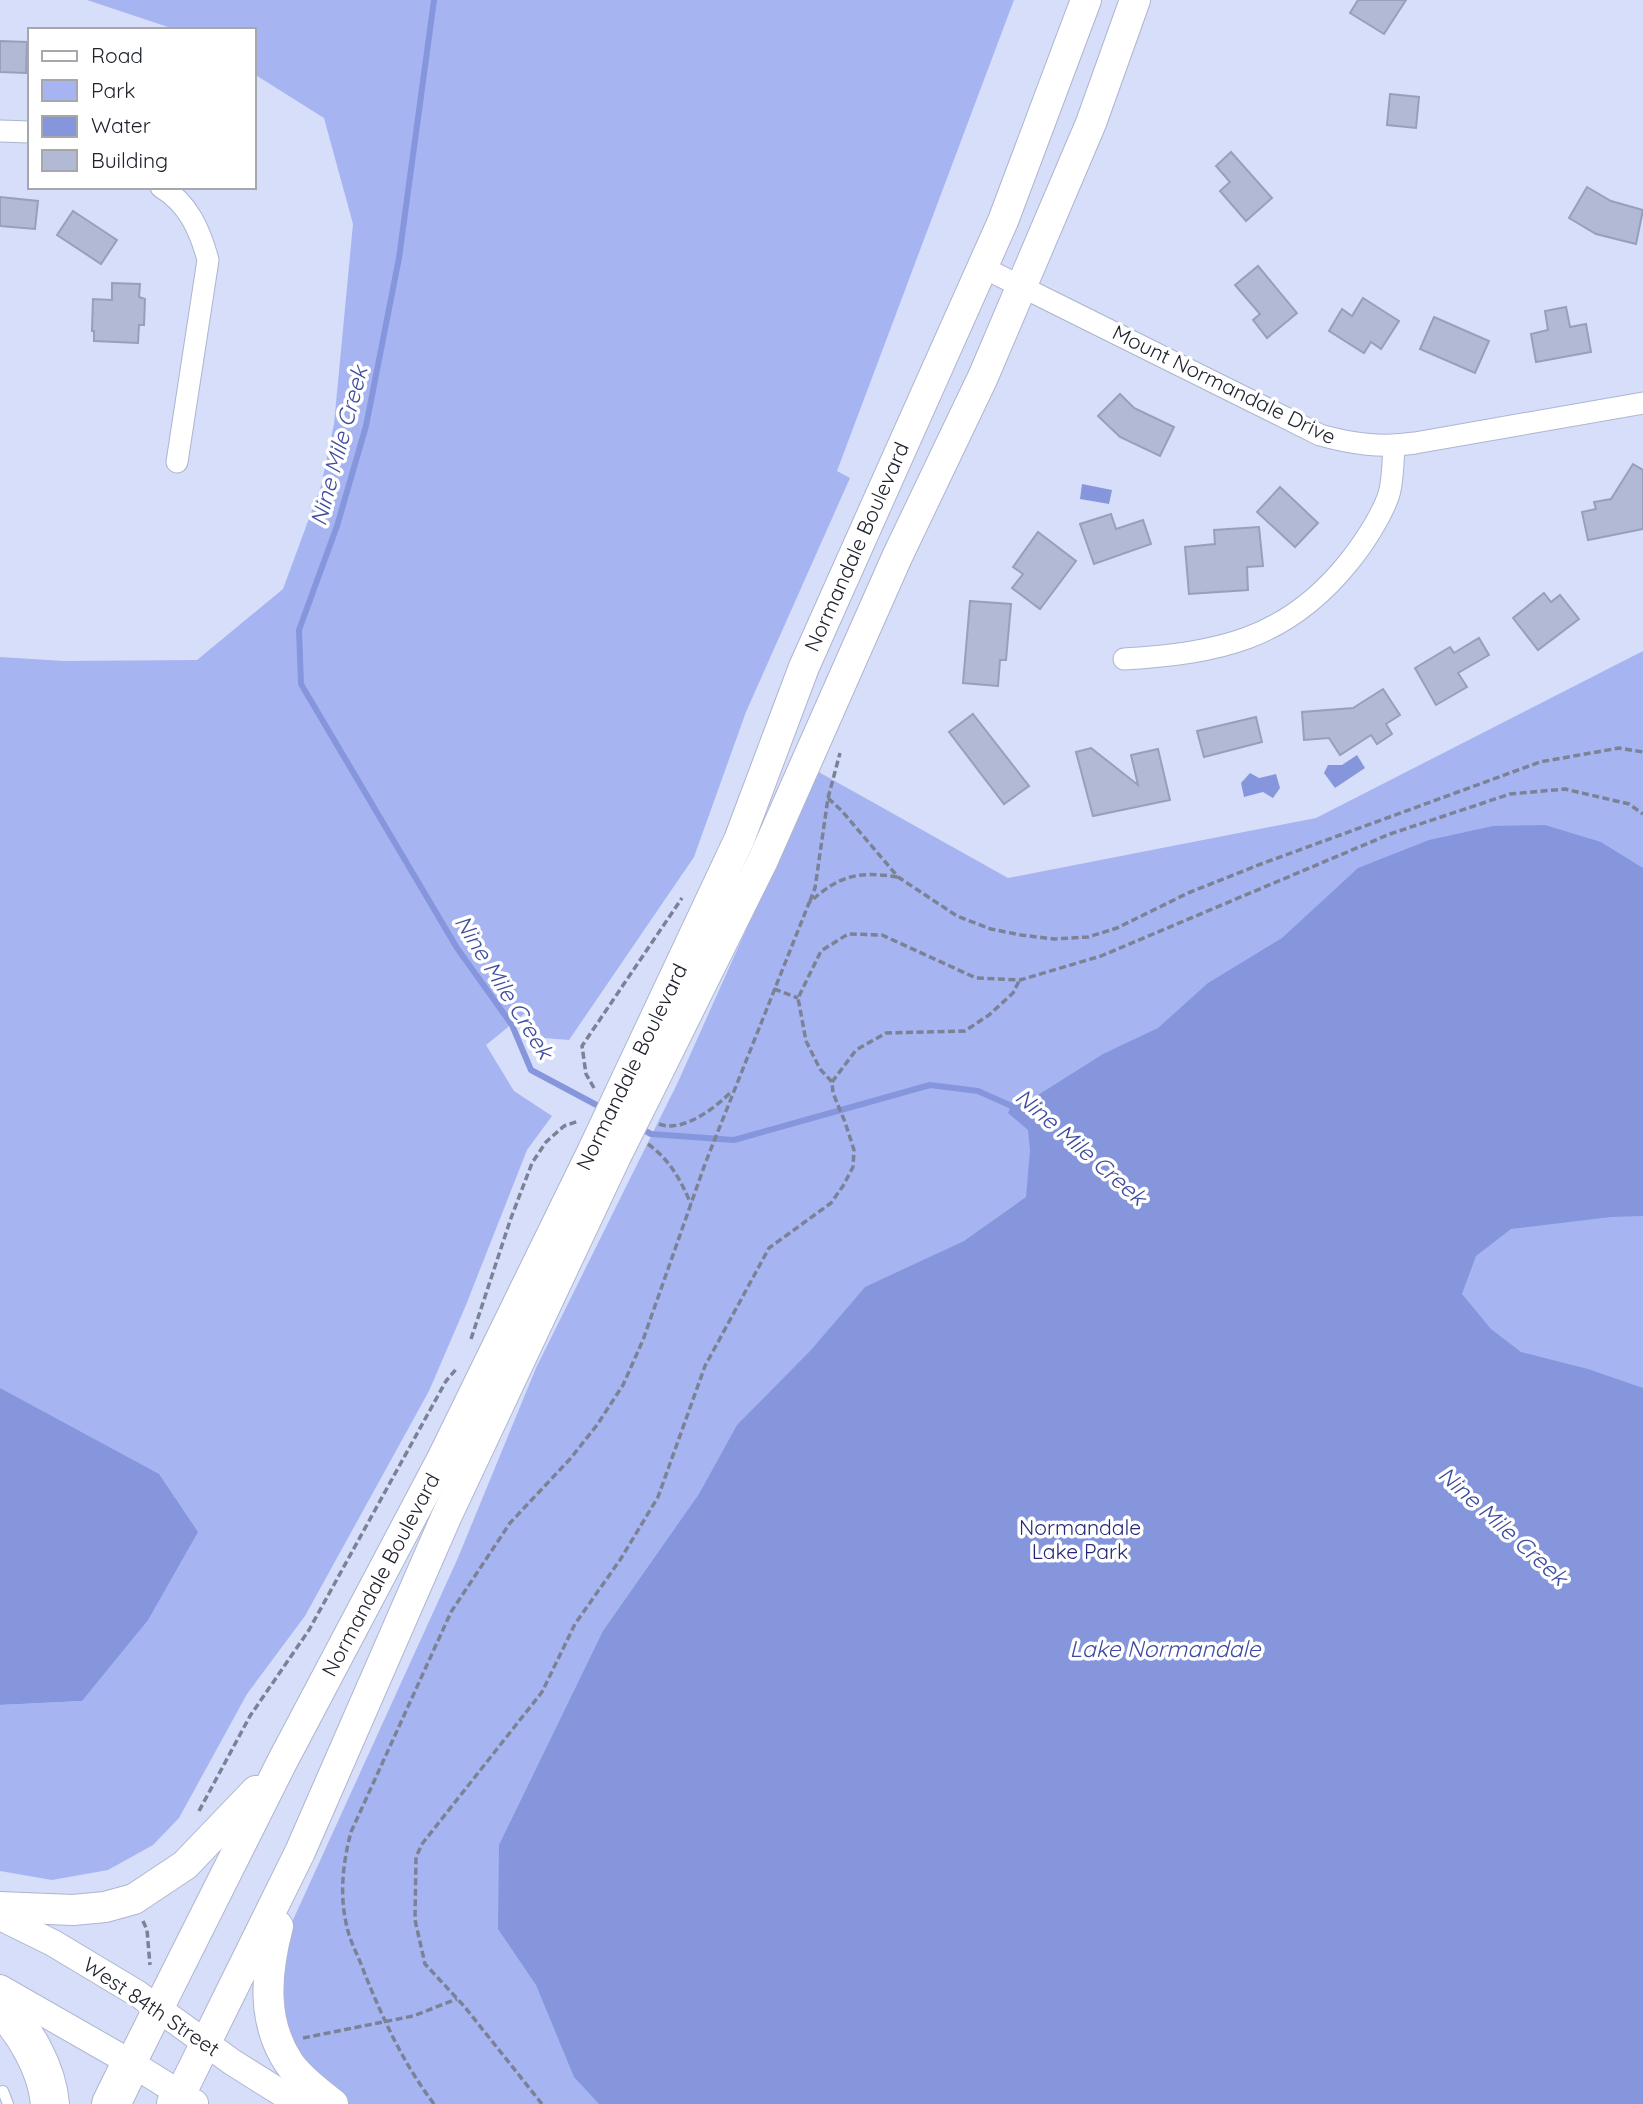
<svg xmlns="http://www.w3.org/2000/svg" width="1643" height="2104" font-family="Quicksand,sans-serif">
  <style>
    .green { fill: #a6b5f2 }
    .water { fill: #8696dc }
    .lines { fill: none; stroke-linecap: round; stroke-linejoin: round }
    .stream { stroke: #8696dc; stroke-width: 6 }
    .building { fill: #b1b9d4; stroke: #989fba; stroke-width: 2 }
    .service-casing { stroke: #adb5d0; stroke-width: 12 }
    .minor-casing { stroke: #adb5d0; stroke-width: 23 }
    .tertiary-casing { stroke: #adb5d0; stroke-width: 28 }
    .secondary-casing { stroke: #adb5d0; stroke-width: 32 }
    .motorway-casing { stroke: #adb5d0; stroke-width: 40 }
    .path { stroke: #7c8295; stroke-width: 3.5; stroke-dasharray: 7 3.5; stroke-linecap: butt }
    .service { stroke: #fff; stroke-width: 10 }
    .minor { stroke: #fff; stroke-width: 21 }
    .tertiary { stroke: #fff; stroke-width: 26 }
    .secondary { stroke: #fff; stroke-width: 30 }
    .motorway { stroke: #fff; stroke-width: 38 }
    .secondary-bridge-casing { stroke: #adb5d0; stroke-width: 32; stroke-linecap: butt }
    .secondary-bridge { stroke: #fff; stroke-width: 30 }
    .labels { text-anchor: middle; stroke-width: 7; stroke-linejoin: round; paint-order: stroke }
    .street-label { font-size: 21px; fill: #20232e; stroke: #fff }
    .park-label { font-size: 21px; fill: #222778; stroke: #fff }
    .water-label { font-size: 23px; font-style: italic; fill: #3f4c9f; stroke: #fff }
  </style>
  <rect width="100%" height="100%" fill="#d6defa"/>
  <g class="green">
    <path d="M87 0H1014L837 471 850 478 746 712 694 857 569 1040 544 1038 524 1014 486 1045 514 1091 552 1116 527 1150 466 1305 429 1391 305 1616 247 1694 179 1818 153 1845 108 1870 52 1880 0 1871V1705L82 1701 5 1392 0 1388V657L64 661 197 660 283 589 321 486 334 424 353 224 324 118 254 74V30H177Z"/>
    <path d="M1643 651V2104H343L309 2077 280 2021V1958L293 1920 457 1560 536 1368 678 1082 817 771 1008 878 1316 818Z"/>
  </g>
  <g class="water">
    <path d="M1082 484 1112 490 1109 504 1080 499Z"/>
    <path d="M1357 755 1365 768 1335 788 1324 773 1328 765H1342Z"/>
    <path d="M1250 773 1259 778 1276 774 1280 788 1273 798 1263 792 1244 797 1241 783Z"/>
    <path d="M1545 825 1601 842 1643 868V1216L1611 1217 1511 1229 1476 1256 1462 1294 1491 1329 1521 1352 1588 1369 1643 1388V2104H599L574 2077 536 1985 498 1929 499 1845 603 1631 699 1494 737 1425 811 1350 865 1287 964 1241 1026 1197 1030 1150 1028 1130 1008 1113 1015 1096 1027 1102 1103 1054 1158 1028 1208 983 1282 938 1358 868 1429 840 1493 826Z"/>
    <path d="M0 1388 159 1474 198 1532 148 1620 82 1701 0 1705Z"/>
  </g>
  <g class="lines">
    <g class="stream">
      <path d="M434 0 399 258 366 426 337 526 299 630 301 684 457 948 512 1025 531 1070 604 1109"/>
      <path d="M638 1127 651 1134 734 1140 930 1085 978 1091 1016 1108"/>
    </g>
  </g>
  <g class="building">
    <path d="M1358 0H1406L1384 34 1350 13Z"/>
    <path d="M0 41 27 42 26 73 0 72Z"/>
    <path d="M1390 94 1419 97 1416 128 1387 125Z"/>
    <path d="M1231 152 1272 198 1246 221 1220 191 1230 182 1216 166Z"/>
    <path d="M1587 187 1611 201 1643 210 1636 244 1596 234 1569 218Z"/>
    <path d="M0 197 38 201 35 229 0 226Z"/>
    <path d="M73 211 117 240 101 264 57 235Z"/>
    <path d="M1258 266 1297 313 1267 338 1253 320 1260 314 1235 285Z"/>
    <path d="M112 283 140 284 139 297 145 299 144 325H139L138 343 94 341V331H92L93 299 112 300Z"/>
    <path d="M1363 298 1399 321 1381 349 1371 342 1364 353 1329 331 1342 309 1352 316Z"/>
    <path d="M1566 307 1570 327 1586 324 1591 352 1536 362 1531 334 1548 330 1545 311Z"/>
    <path d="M1434 317 1489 341 1475 373 1420 349Z"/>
    <path d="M1120 394 1134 408 1174 427 1160 456 1120 437 1098 416Z"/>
    <path d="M1633 464 1643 470V529L1588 540 1582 512 1596 509 1594 502 1611 499Z"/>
    <path d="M1280 487 1318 523 1295 547 1257 512Z"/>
    <path d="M1111 514 1116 529 1143 520 1151 544 1094 564 1080 524Z"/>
    <path d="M1259 527 1263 566 1247 567 1248 590 1189 594 1185 547 1215 544 1214 530Z"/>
    <path d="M1038 532 1076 561 1040 609 1012 588 1023 574 1013 567Z"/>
    <path d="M1544 593 1551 602 1560 595 1579 619 1538 650 1513 618Z"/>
    <path d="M970 601 1011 604 1006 660H1000L998 686 963 683Z"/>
    <path d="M1479 638 1489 655 1458 673 1467 687 1436 705 1415 668 1450 647 1454 653Z"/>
    <path d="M1383 689 1400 715 1386 724 1392 734 1377 744 1371 735 1340 755 1329 738 1304 740 1302 712 1353 708Z"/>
    <path d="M973 714 1029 786 1004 804 949 732Z"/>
    <path d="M1256 717 1262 742 1204 757 1197 731Z"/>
    <path d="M1091 748 1138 785 1131 755 1158 749 1170 800 1093 816 1076 752Z"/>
  </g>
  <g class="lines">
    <defs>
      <path id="service" d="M3 2091 8 2104"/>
      <g id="minor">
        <path d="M0 131 30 132"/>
        <path d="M161 187C188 203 200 230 208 260L177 462"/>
        <path d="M982 267 1320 435C1352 444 1381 448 1415 443L1643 403"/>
        <path d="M1124 659C1218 653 1286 640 1348 563 1362 546 1382 516 1389 494 1393 480 1393 461 1394 446"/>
      </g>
      <g id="tertiary">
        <path d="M0 1917 53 1943 138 1994 232 2062 299 2104"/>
        <path d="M0 1988 131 2063 195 2103"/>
      </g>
      <g id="secondary">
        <path d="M627 1078 739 840 804 667 1003 221 1086 0"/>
        <path d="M649 1090 763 860 897 557 983 377 1091 123 1135 0"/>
        <path d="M0 1907 73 1910 105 1907 134 1899 185 1865 256 1791"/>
        <path d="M278 1926C266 1972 261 2021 289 2063 300 2079 318 2092 333 2104"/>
        <path d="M131 2063 282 1762 442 1459 595 1146"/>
        <path d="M180 2095 300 1852 447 1515 616 1156"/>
      </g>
      <g id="motorway">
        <path d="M0 2006C25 2030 47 2069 50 2104"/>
        <path d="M111 2104 131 2063"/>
        <path d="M176 2104 180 2095"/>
      </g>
    </defs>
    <use href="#service" class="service-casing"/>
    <use href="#minor" class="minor-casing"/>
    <use href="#tertiary" class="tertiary-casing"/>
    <use href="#secondary" class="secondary-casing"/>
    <use href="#motorway" class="motorway-casing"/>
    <g class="path">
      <path d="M828 798 840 753"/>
      <path d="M810 901 815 888 828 798 842 811 898 877 957 916 991 929 1021 935 1054 939 1088 937 1117 928 1188 893 1261 864 1540 762 1619 748 1643 752"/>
      <path d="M774 989 798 998"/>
      <path d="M832 1082 856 1050 886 1033 965 1031 989 1015 1013 993 1019 981"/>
      <path d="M594 1088 586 1074 582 1046 682 898"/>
      <path d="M659 1124C683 1133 715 1108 731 1092"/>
      <path d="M648 1144C670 1160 680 1179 691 1204"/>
      <path d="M471 1339 511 1218 532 1163 546 1142 564 1126 579 1121"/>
      <path d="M199 1811 250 1716 309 1630 446 1381 457 1368"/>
      <path d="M143 1921 147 1930 150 1965"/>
      <path d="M303 2038 413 2016 457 1999"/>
      <path d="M434 2104C403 2063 383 2019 364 1972 359 1957 350 1942 347 1927 339 1895 343 1862 351 1832L451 1612 510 1523 570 1459 597 1425 623 1385 643 1340 705 1164 809 903C839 875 858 871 898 877"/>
      <path d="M542 2104 464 2006 425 1964 415 1920 416 1857 422 1844 542 1692 575 1624 620 1560 658 1497 705 1366 769 1248 831 1203 843 1186 853 1167 854 1150 845 1122 833 1093 832 1082 820 1069 806 1041 798 998 821 951 848 934 882 935 976 978 1020 980 1101 956 1390 834 1510 794 1565 789 1629 804 1643 814"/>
    </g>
    <use href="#service" class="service"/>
    <use href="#minor" class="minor"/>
    <use href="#tertiary" class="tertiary"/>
    <use href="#secondary" class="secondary"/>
    <use href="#motorway" class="motorway"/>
    <defs>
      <g id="secondary-bridge">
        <path d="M595 1146 627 1078"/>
        <path d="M616 1156 649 1090"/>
      </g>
    </defs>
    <use href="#secondary-bridge" class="secondary-bridge-casing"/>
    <use href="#secondary-bridge" class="secondary-bridge"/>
  </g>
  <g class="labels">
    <g class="street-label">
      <text transform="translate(1224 385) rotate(26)" y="7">Mount Normandale Drive</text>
      <text transform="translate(857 547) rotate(-66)" y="7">Normandale Boulevard</text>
      <text transform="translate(632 1067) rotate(-64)" y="7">Normandale Boulevard</text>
      <text transform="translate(381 1575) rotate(-62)" y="7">Normandale Boulevard</text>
      <text transform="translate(151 2007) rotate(34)" y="7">West 84th Street</text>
    </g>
    <g class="park-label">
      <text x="1080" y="1535">Normandale<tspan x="1080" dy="24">Lake Park</tspan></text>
    </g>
    <g class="water-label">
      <text transform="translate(339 446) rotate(-75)" y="8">Nine Mile Creek</text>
      <text transform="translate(504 987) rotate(58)" y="8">Nine Mile Creek</text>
      <text transform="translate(1081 1147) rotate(41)" y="8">Nine Mile Creek</text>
      <text transform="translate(1503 1526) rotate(42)" y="8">Nine Mile Creek</text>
      <text x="1165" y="1657">Lake Normandale</text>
    </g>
  </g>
  <rect x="28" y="28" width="228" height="161" fill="#ffffff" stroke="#a6a7ab" stroke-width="2"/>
  <rect x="42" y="51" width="35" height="10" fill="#ffffff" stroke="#a6a7ab" stroke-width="2"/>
  <text x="91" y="63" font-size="21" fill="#20232e">Road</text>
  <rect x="42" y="80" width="35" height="21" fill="#a6b5f2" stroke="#a6a7ab" stroke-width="2"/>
  <text x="91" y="98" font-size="21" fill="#20232e">Park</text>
  <rect x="42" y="116" width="35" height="21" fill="#8696dc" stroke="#a6a7ab" stroke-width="2"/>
  <text x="91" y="133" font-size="21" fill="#20232e">Water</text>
  <rect x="42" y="150" width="35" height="21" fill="#b1b9d4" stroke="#a6a7ab" stroke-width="2"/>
  <text x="91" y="168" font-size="21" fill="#20232e">Building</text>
</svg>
